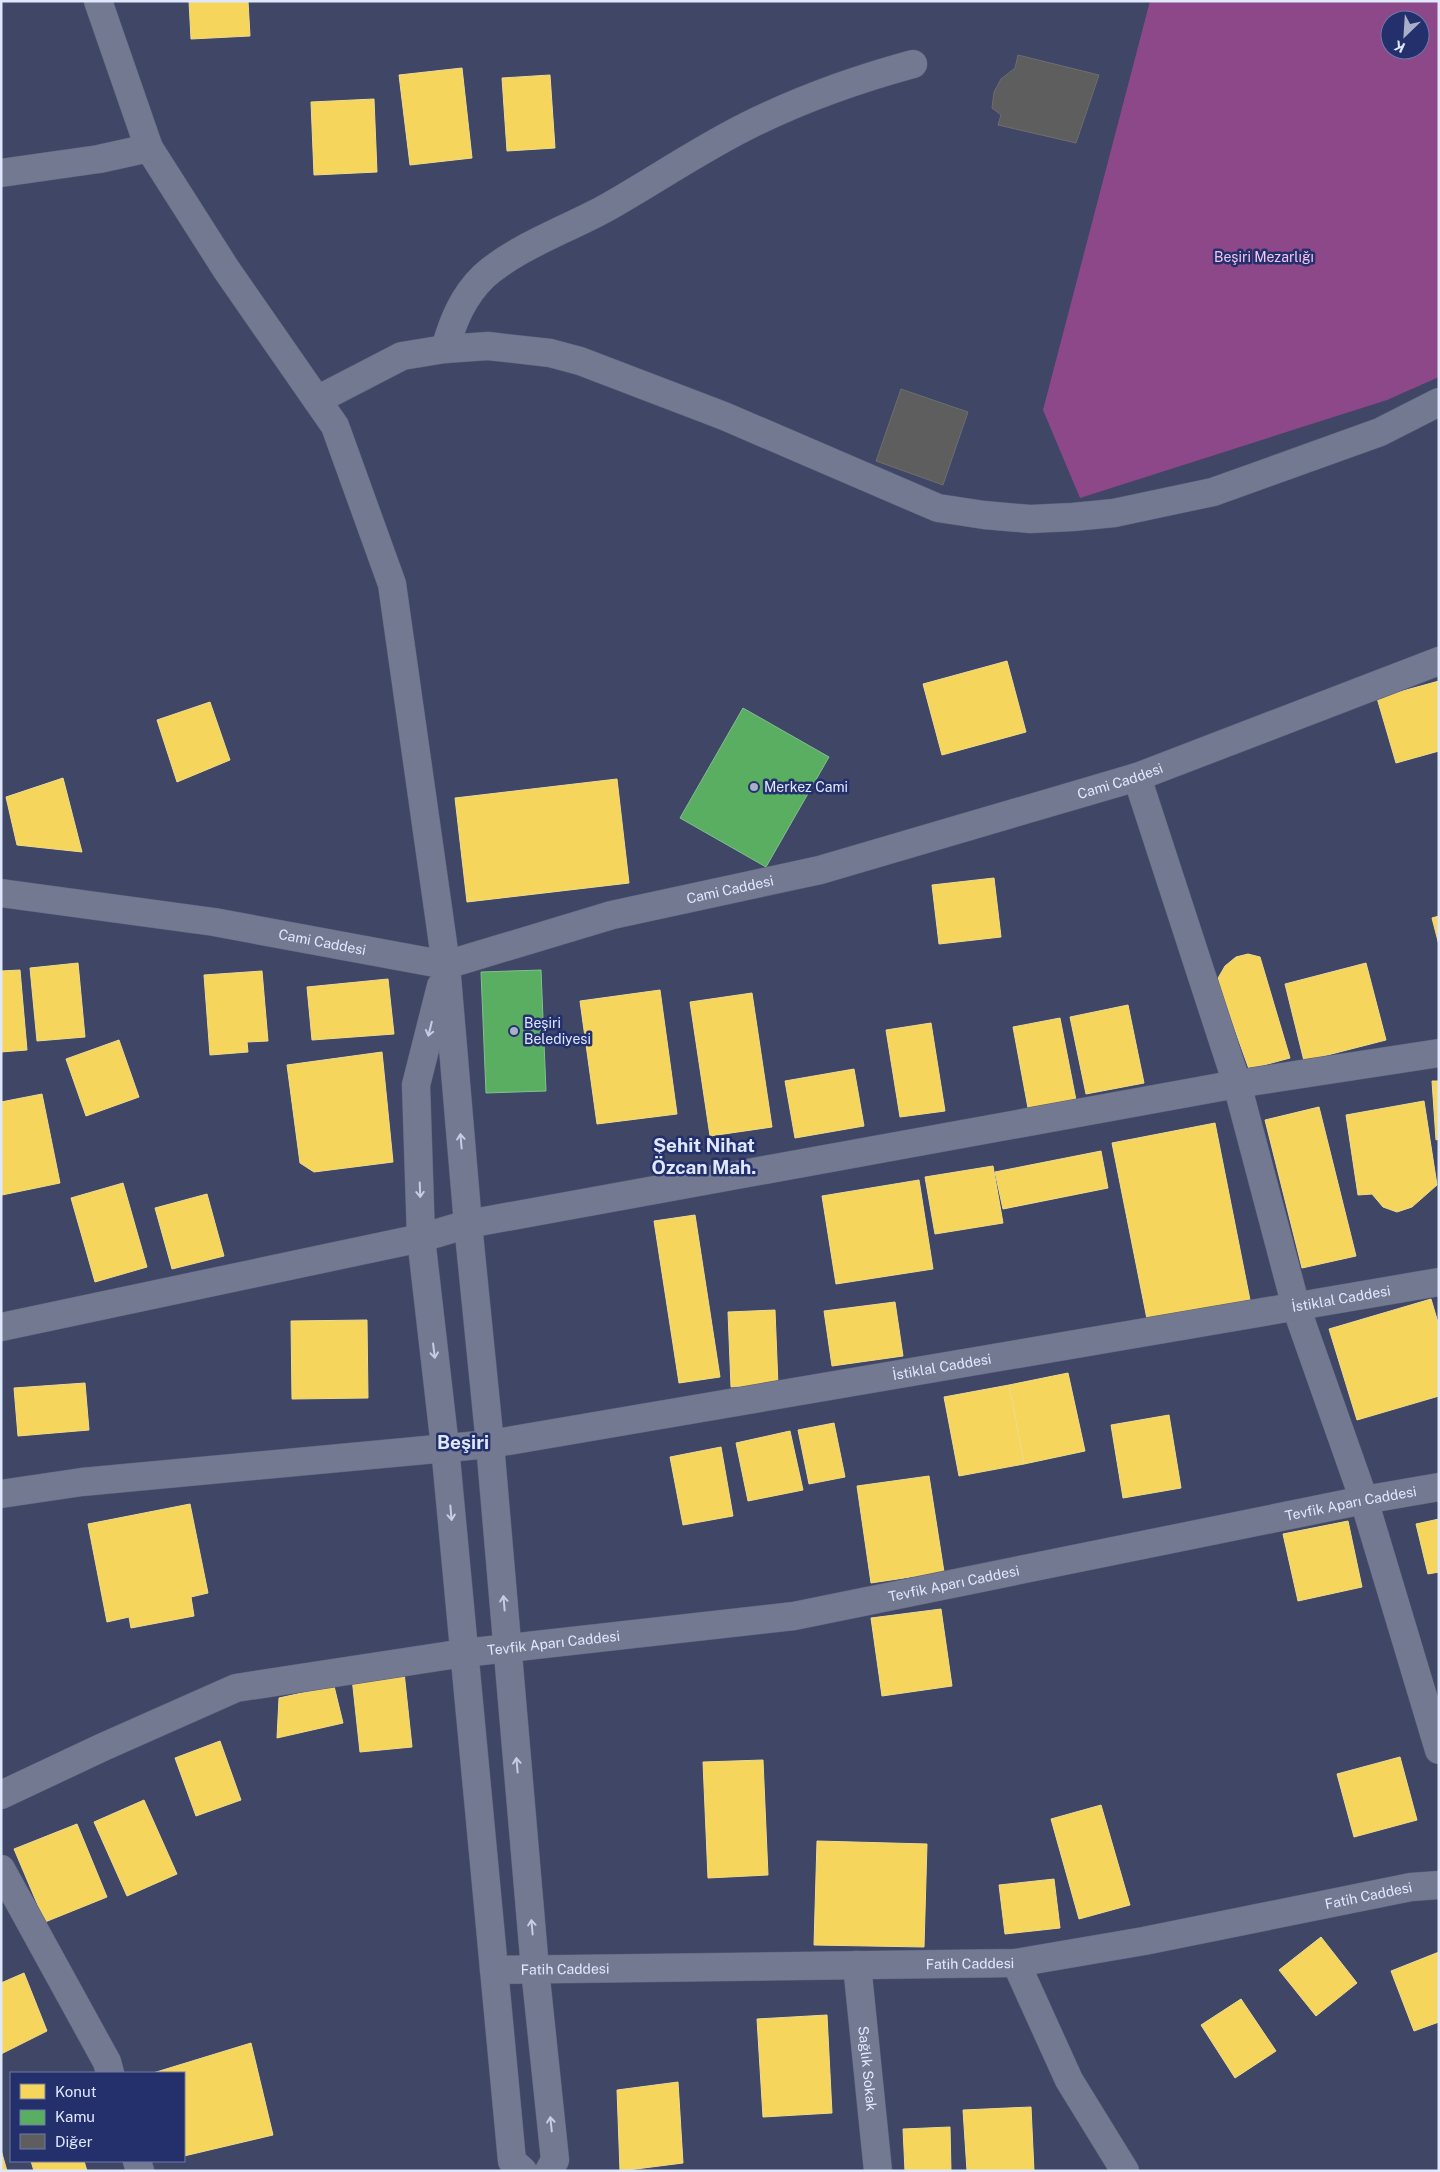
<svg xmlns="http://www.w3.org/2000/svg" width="1440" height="2172" font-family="'Public Sans',sans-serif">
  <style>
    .green { fill: #8d488a; fill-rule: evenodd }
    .homes { fill: #f6d55c; stroke: #efdb8d }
    .public { fill: #5aae61; stroke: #82bf90 }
    .building { fill: #5e5e5f; stroke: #6e6d6e }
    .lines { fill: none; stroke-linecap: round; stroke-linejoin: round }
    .minor-casing { stroke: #5b6079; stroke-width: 29 }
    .minor { stroke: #737991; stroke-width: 28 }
    .oneway { stroke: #c5cce3 }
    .poi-dot { fill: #a8afc9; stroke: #24306b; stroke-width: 2 }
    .labels { text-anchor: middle; stroke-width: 5; stroke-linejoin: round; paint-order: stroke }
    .park-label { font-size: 14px; fill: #f7c5ef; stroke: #24306b }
    .street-label { font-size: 14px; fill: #e0e8fe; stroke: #24306b }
    .poi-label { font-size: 14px; fill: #e0e8fe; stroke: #24306b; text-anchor: start }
    .district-label { font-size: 19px; font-weight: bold; fill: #e0e8fe; stroke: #24306b }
  </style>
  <rect width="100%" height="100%" fill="#3f4666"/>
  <path class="green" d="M1150 1H1439V377L1387 400 1080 498 1043 410ZM1390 20H1420V50H1390Z"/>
  <g class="homes">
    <path d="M189 1H248L250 36 191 39Z"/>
    <path d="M462 68 472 158 410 165 399 75Z"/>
    <path d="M550 75 555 148 507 151 502 78Z"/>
    <path d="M374 99 377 172 314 175 311 102Z"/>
    <path d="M1007 661 1026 732 942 755 923 684Z"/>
    <path d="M1439 681V751L1396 763 1377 698Z"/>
    <path d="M210 702 230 760 177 782 157 720Z"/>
    <path d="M63 778 82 852 17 845 6 797Z"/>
    <path d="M617 779 629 883 467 902 455 798Z"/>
    <path d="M994 878 1001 937 939 944 932 885Z"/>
    <path d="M1439 916V945L1432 918Z"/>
    <path d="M1248 954 1260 957 1290 1058 1249 1069 1217 980 1225 966 1236 957Z"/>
    <path d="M78 963 85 1037 37 1041 30 968Z"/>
    <path d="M1366 963 1386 1040 1304 1061 1285 984Z"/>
    <path d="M20 970 27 1050 1 1052V971Z"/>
    <path d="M262 971 268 1041 247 1042 248 1052 210 1055 204 975Z"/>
    <path d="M388 979 394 1034 312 1040 307 987Z"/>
    <path d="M660 990 677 1114 597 1124 580 1001Z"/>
    <path d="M752 993 772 1127 710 1136 690 1002Z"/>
    <path d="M1128 1005 1144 1083 1086 1094 1070 1017Z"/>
    <path d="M1060 1018 1076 1100 1028 1108 1013 1027Z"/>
    <path d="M931 1023 945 1111 900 1117 886 1030Z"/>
    <path d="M119 1040 139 1097 86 1116 66 1059Z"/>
    <path d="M382 1052 393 1162 314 1172 300 1163 287 1065Z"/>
    <path d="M854 1069 864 1126 795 1138 785 1081Z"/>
    <path d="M1432 1081H1439V1139L1436 1140Z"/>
    <path d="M42 1094 60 1183 2 1195 1 1102Z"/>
    <path d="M1424 1101 1437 1185 1412 1207 1397 1212 1383 1207 1372 1194 1358 1195 1346 1115Z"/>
    <path d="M1319 1107 1356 1256 1302 1268 1265 1120Z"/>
    <path d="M1215 1123 1250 1300 1147 1319 1112 1143Z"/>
    <path d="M1101 1151 1108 1188 1003 1209 995 1172Z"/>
    <path d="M993 1166 1003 1223 935 1234 925 1177Z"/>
    <path d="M919 1180 933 1269 836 1284 822 1196Z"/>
    <path d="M123 1183 147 1267 95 1282 71 1198Z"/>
    <path d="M207 1194 224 1256 172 1269 155 1208Z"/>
    <path d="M695 1215 720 1377 679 1383 654 1221Z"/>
    <path d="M1431 1299 1439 1326V1396L1357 1420 1329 1329Z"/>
    <path d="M895 1302 903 1356 832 1366 824 1311Z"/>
    <path d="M775 1310 778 1385 731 1387 728 1312Z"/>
    <path d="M367 1320 368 1398 292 1399 291 1321Z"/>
    <path d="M1068 1373 1085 1451 1024 1464 1009 1385Z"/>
    <path d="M85 1383 89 1430 18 1436 14 1388Z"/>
    <path d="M1009 1385 1024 1464 959 1476 944 1397Z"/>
    <path d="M1169 1415 1181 1488 1123 1498 1111 1425Z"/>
    <path d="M834 1423 845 1477 809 1484 798 1430Z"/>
    <path d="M790 1431 803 1490 748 1501 736 1443Z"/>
    <path d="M721 1447 733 1516 683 1525 670 1457Z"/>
    <path d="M929 1476 944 1572 871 1583 857 1486Z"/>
    <path d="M190 1504 208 1593 191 1597 194 1616 131 1628 129 1617 107 1622 88 1524Z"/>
    <path d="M1439 1519V1572L1428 1574 1416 1524Z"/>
    <path d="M1348 1521 1362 1587 1298 1601 1283 1534Z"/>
    <path d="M941 1609 952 1686 882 1696 871 1618Z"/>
    <path d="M404 1672 412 1747 360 1752 352 1678Z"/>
    <path d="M334 1686 343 1723 277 1738 279 1698Z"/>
    <path d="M220 1741 241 1800 196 1816 175 1758Z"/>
    <path d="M1400 1757 1417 1820 1354 1837 1337 1774Z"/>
    <path d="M763 1760 768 1875 708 1878 703 1762Z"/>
    <path d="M144 1800 177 1874 127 1896 94 1822Z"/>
    <path d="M1101 1805 1130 1905 1079 1919 1051 1819Z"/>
    <path d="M77 1824 107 1897 45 1922 14 1849Z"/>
    <path d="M817 1841 927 1844 924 1947 814 1945Z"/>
    <path d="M1054 1879 1060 1928 1005 1934 999 1885Z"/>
    <path d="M1321 1937 1357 1983 1316 2016 1279 1970Z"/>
    <path d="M1439 1952V2022L1414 2031 1391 1971Z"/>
    <path d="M24 1973 47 2031 1 2054V1983Z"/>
    <path d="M1241 1999 1276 2051 1235 2078 1201 2025Z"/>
    <path d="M827 2015 832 2113 763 2117 757 2019Z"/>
    <path d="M251 2043 273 2135 184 2156V2073H153Z"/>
    <path d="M678 2082 683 2163 620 2171 617 2090Z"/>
    <path d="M1031 2107 1034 2171H967L963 2110Z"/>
    <path d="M950 2127 951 2171H905L903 2129Z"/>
    <path d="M1 2150 7 2171H1Z"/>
    <path d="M31 2161H84L87 2171H34Z"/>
  </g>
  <g class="public">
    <path d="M743 708 829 757 766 867 680 818Z"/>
    <path d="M541 970 546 1091 486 1093 481 972Z"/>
  </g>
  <g class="building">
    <path d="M1018 55 1099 75 1076 143 998 125 1001 115 992 108 994 92 1001 79 1015 68Z"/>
    <path d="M901 389 968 412 943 485 876 461Z"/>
  </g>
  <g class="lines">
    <defs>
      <g id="minor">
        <path d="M98 1 149 148 226 269 335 426 392 584 446 965 468 1224 490 1444 535 1969 555 2160 549 2171"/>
        <path d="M1 173 99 159 149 148"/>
        <path d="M445 349C453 321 463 296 484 276 516 247 568 229 606 208 652 182 696 152 743 128 798 100 854 80 913 64"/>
        <path d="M317 400 402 356 445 349 488 346 550 353 580 361 724 416 938 508 984 515 1030 519 1073 517 1114 513 1213 492 1380 432 1439 402"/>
        <path d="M1137 777 1237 1084 1296 1307 1364 1500 1439 1750"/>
        <path id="s1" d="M1 893 214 922 446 965 612 915 820 870 1137 777 1439 661"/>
        <path d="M441 986 416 1085 421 1238 445 1447 512 2161 523 2171"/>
        <path d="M1 1327 421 1238 468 1224 1237 1084 1439 1053"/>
        <path id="s2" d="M1 1494 82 1482 490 1444 1439 1282"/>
        <path id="s3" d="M1 1795 103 1747 236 1688 464 1653 794 1616 1364 1500 1439 1487"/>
        <path d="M1 1869 107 2062 110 2073"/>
        <path d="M1016 1963 1069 2080 1125 2171"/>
        <path id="s4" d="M857 1965 878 2171"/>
        <path id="s5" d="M494 1970 1016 1963 1144 1941 1411 1887 1439 1885"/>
        <path d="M137 2161 140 2171"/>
      </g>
    </defs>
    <use href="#minor" class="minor-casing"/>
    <use href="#minor" class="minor"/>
  </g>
  <defs><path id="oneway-shaft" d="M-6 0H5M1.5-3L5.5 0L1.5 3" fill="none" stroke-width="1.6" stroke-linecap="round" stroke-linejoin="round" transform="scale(1.25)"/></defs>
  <g class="oneway">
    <use href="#oneway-shaft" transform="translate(430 1029) rotate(104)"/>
    <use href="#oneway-shaft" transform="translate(461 1141) rotate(-95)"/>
    <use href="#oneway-shaft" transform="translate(420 1190) rotate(88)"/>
    <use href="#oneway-shaft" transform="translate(434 1351) rotate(83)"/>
    <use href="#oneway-shaft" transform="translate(451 1513) rotate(85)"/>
    <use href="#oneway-shaft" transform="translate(504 1603) rotate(-95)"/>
    <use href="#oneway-shaft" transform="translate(517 1765) rotate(-95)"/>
    <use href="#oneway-shaft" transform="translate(532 1927) rotate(-95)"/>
    <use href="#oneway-shaft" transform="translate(551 2124) rotate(-96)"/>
  </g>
  <g class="poi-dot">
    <circle cx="754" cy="787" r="5"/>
    <circle cx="514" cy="1031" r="5"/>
  </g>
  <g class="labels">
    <g class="park-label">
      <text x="1264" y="262">Beşiri Mezarlığı</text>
    </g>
    <g class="street-label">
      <text dy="5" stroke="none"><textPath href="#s1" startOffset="1150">Cami Caddesi</textPath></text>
      <text dy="5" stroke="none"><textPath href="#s1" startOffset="745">Cami Caddesi</textPath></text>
      <text dy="5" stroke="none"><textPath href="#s1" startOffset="325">Cami Caddesi</textPath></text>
      <text dy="5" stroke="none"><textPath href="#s2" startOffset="1355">İstiklal Caddesi</textPath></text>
      <text dy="5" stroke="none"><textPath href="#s2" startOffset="950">İstiklal Caddesi</textPath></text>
      <text dy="5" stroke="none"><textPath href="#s3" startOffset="1389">Tevfik Aparı Caddesi</textPath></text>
      <text dy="5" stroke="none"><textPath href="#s3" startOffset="984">Tevfik Aparı Caddesi</textPath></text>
      <text dy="5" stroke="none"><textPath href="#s3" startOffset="579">Tevfik Aparı Caddesi</textPath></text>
      <text dy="5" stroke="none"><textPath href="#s5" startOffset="881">Fatih Caddesi</textPath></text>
      <text dy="5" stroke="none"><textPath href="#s5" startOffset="476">Fatih Caddesi</textPath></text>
      <text dy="5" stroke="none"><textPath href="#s5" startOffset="71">Fatih Caddesi</textPath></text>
      <text dy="5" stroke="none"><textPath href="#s4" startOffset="104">Sağlık Sokak</textPath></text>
    </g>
    <g class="poi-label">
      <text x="764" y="792">Merkez Cami</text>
      <text x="524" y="1028">Beşiri<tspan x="524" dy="16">Belediyesi</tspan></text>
    </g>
    <g class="district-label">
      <text x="704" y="1152">Şehit Nihat<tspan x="704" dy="22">Özcan Mah.</tspan></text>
      <text x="463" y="1449">Beşiri</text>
    </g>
  </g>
  <rect width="1440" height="2172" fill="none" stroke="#e0e8fe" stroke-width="5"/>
  <rect x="10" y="2072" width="175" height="90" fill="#24306b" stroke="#6f7aa6"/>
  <rect x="20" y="2084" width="25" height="15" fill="#f6d55c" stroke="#6f7aa6"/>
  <text x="55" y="2097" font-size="15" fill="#e0e8fe">Konut</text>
  <rect x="20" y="2110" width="25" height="15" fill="#5aae61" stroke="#6f7aa6"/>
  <text x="55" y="2122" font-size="15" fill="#e0e8fe">Kamu</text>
  <rect x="20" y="2134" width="25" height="15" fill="#5e5e5f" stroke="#6f7aa6"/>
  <text x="55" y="2147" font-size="15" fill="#e0e8fe">Diğer</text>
  <g transform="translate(1405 35) rotate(205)"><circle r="24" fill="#24306b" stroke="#6f7aa6"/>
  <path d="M0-4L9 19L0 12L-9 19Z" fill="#a8afc9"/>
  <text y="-8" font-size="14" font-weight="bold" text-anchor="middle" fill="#e0e8fe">K</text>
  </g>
</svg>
